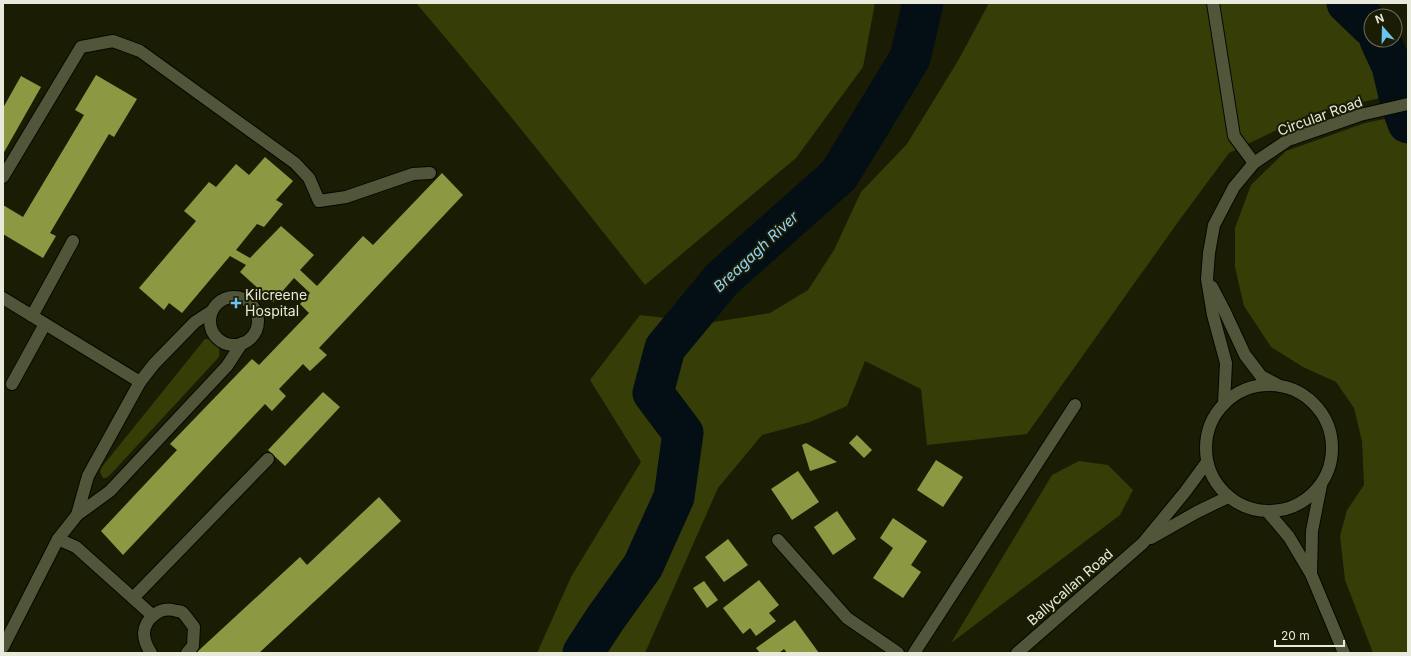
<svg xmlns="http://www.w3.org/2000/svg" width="1411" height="656" font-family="Inter,sans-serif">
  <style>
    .green { fill: #373d06 }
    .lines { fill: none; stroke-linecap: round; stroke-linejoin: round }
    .river { stroke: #040e15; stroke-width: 41 }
    .building { fill: #8d9942 }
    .lane-casing { stroke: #060700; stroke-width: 14 }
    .street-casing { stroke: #060700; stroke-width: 14 }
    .secondary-casing { stroke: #060700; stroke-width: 14 }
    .lane { stroke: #51563a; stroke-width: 12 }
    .street { stroke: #51563a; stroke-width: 12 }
    .secondary { stroke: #51563a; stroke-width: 12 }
    .poi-dot { fill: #6ec2f3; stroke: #1a1d04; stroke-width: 1.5 }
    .labels { text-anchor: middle; stroke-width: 4; stroke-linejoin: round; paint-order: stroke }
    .street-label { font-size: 14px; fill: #e8ebdb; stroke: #1a1d04 }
    .poi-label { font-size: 14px; fill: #e8ebdb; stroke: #1a1d04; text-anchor: start }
    .water-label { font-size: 15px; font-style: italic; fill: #92d2fa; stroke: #1a1d04 }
  </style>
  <rect width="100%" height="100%" fill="#1a1d04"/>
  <g class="green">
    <path d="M416 3H875L863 67 796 158 645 285C570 190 495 95 416 3Z"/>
    <path d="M989 3H1374L1385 16H1371V40H1395V30L1408 51V92L1312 113 1229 153 1178 222 1027 434 927 445 921 389 865 361 847 406 810 422 762 435 718 488 645 653H537L571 577 641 462 590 380 640 315 708 323 770 313 808 290 834 250 861 192 907 144 959 59Z"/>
    <path d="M1408 114V653H1373L1345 580 1340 536 1347 510 1364 485 1362 441 1354 408 1336 382 1303 367 1271 347 1244 306 1235 267V228L1251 185 1286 151 1365 123Z"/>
    <path d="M205 339C216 339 221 346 219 357L109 476 106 478H103L100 472 101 468Z"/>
    <path d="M1079 461 1108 465 1133 490 1120 515 951 643 1052 475Z"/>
  </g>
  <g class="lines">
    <g class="river">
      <path d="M1347 3 1371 26"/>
      <path d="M1380 40 1392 66 1401 104 1408 123"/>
      <path d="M583 653 605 619 643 566 674 497 683 433 653 393 665 348 722 279 839 175 910 58 923 3"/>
    </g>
  </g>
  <g class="building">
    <path d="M96 75 137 99 114 137 109 134 50 233 56 236 43 258 3 234V205L23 217 84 115 75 110Z"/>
    <path d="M21 76 41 87 3 154V108Z"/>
    <path d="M265 157 293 181 276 200 283 204 264 227 257 224 236 250 250 258 281 226 314 255 300 270 317 286 363 236 373 245 442 173 463 195 319 348 327 355 310 371 303 364 279 389 286 396 272 411 265 404 123 555 101 531 177 450 170 444 252 359 259 365 309 313 300 304 310 293 294 278 273 302 240 272 246 265 230 256 182 313 169 303 164 310 139 288 196 221 184 211 209 182 216 187 236 164 249 175Z"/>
    <path d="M323 392 340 407 285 466 268 450Z"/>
    <path d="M857 435 872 450 864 458 849 443Z"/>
    <path d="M806 443 837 462 810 471 802 445Z"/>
    <path d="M936 460 963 477 943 507 917 490Z"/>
    <path d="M798 471 819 502 792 520 771 489Z"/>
    <path d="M379 497 401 521 259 653H196L300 557 307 565Z"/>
    <path d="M837 511 856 539 833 555 814 527Z"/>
    <path d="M893 518 927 541 911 565 921 572 903 598 873 578 893 548 880 538Z"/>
    <path d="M728 539 748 565 724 582 705 557Z"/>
    <path d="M759 580 779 605 769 613 776 621 756 636 750 628 743 634 723 608Z"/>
    <path d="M704 581 718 600 707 608 693 588Z"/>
    <path d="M795 620 819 653H787L784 649 779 653H760L756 648Z"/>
  </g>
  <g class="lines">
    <defs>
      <g id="lane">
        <path d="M1213 3 1234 136 1254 163"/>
        <path d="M3 177 81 47 113 41 140 51 295 163 309 178 319 201 346 197 413 174 430 173"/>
        <circle cx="234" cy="321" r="24"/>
        <path d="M3 298 140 382"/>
        <path d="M212 311 195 322 154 364 140 382 88 476 77 515 110 491 227 366 242 343"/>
        <path d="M32 316 73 241"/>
        <path d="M12 384 45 324"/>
        <path d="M58 539 76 547 153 616"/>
        <path d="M133 598 268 459"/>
        <path d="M3 647 58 539 77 515"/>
        <path d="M151 653C147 647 144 640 144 633 145 619 159 607 173 610 175 611 180 611 182 612 186 616 190 622 194 627L193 646 187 653"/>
        <path d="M914 653 1075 405"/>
      </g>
      <path id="street" d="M778 540 847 618 898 653"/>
      <g id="secondary">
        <path d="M1212 287 1225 312 1245 355 1261 376 1278 385"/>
        <circle cx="1269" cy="448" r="63"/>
        <path d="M1224 404 1226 363 1213 315 1207 279 1209 253 1214 225 1234 187 1254 163 1288 140 1360 115 1408 104"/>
        <path d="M1267 511 1289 537 1311 574 1344 653"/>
        <path d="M1151 538 1197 512 1228 497"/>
        <path d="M1311 574 1312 531 1321 485"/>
        <path d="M1017 653 1143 543 1185 492 1207 462"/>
      </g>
    </defs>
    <use href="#lane" class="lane-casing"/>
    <use href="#street" class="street-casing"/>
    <use href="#secondary" class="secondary-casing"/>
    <use href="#lane" class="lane"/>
    <use href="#street" class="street"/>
    <use href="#secondary" class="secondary"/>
  </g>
  <path class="poi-dot" d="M234 297h4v4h4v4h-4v4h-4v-4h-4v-4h4z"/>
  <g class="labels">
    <g class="street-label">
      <text transform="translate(1320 116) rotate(-20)" y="5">Circular Road</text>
      <text transform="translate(1070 587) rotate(-41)" y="5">Ballycallan Road</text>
    </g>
    <g class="poi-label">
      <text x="245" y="300">Kilcreene<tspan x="245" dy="16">Hospital</tspan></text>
    </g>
    <g class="water-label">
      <text transform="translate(756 252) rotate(-43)" y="5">Breagagh River</text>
    </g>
  </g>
  <rect width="1411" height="656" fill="none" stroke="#e8ebdb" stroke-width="8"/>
  <g transform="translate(1383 28) rotate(340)"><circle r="19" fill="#1a1d04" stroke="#6c6f5a"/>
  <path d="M0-3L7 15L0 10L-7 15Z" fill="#6ec2f3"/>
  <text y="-6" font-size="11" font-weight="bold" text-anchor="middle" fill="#e8ebdb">N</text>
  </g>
  <path d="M1275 640v6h69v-6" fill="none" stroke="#e8ebdb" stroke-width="2"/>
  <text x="1281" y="640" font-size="12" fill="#e8ebdb" stroke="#1a1d04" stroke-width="3" paint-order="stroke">20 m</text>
</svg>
